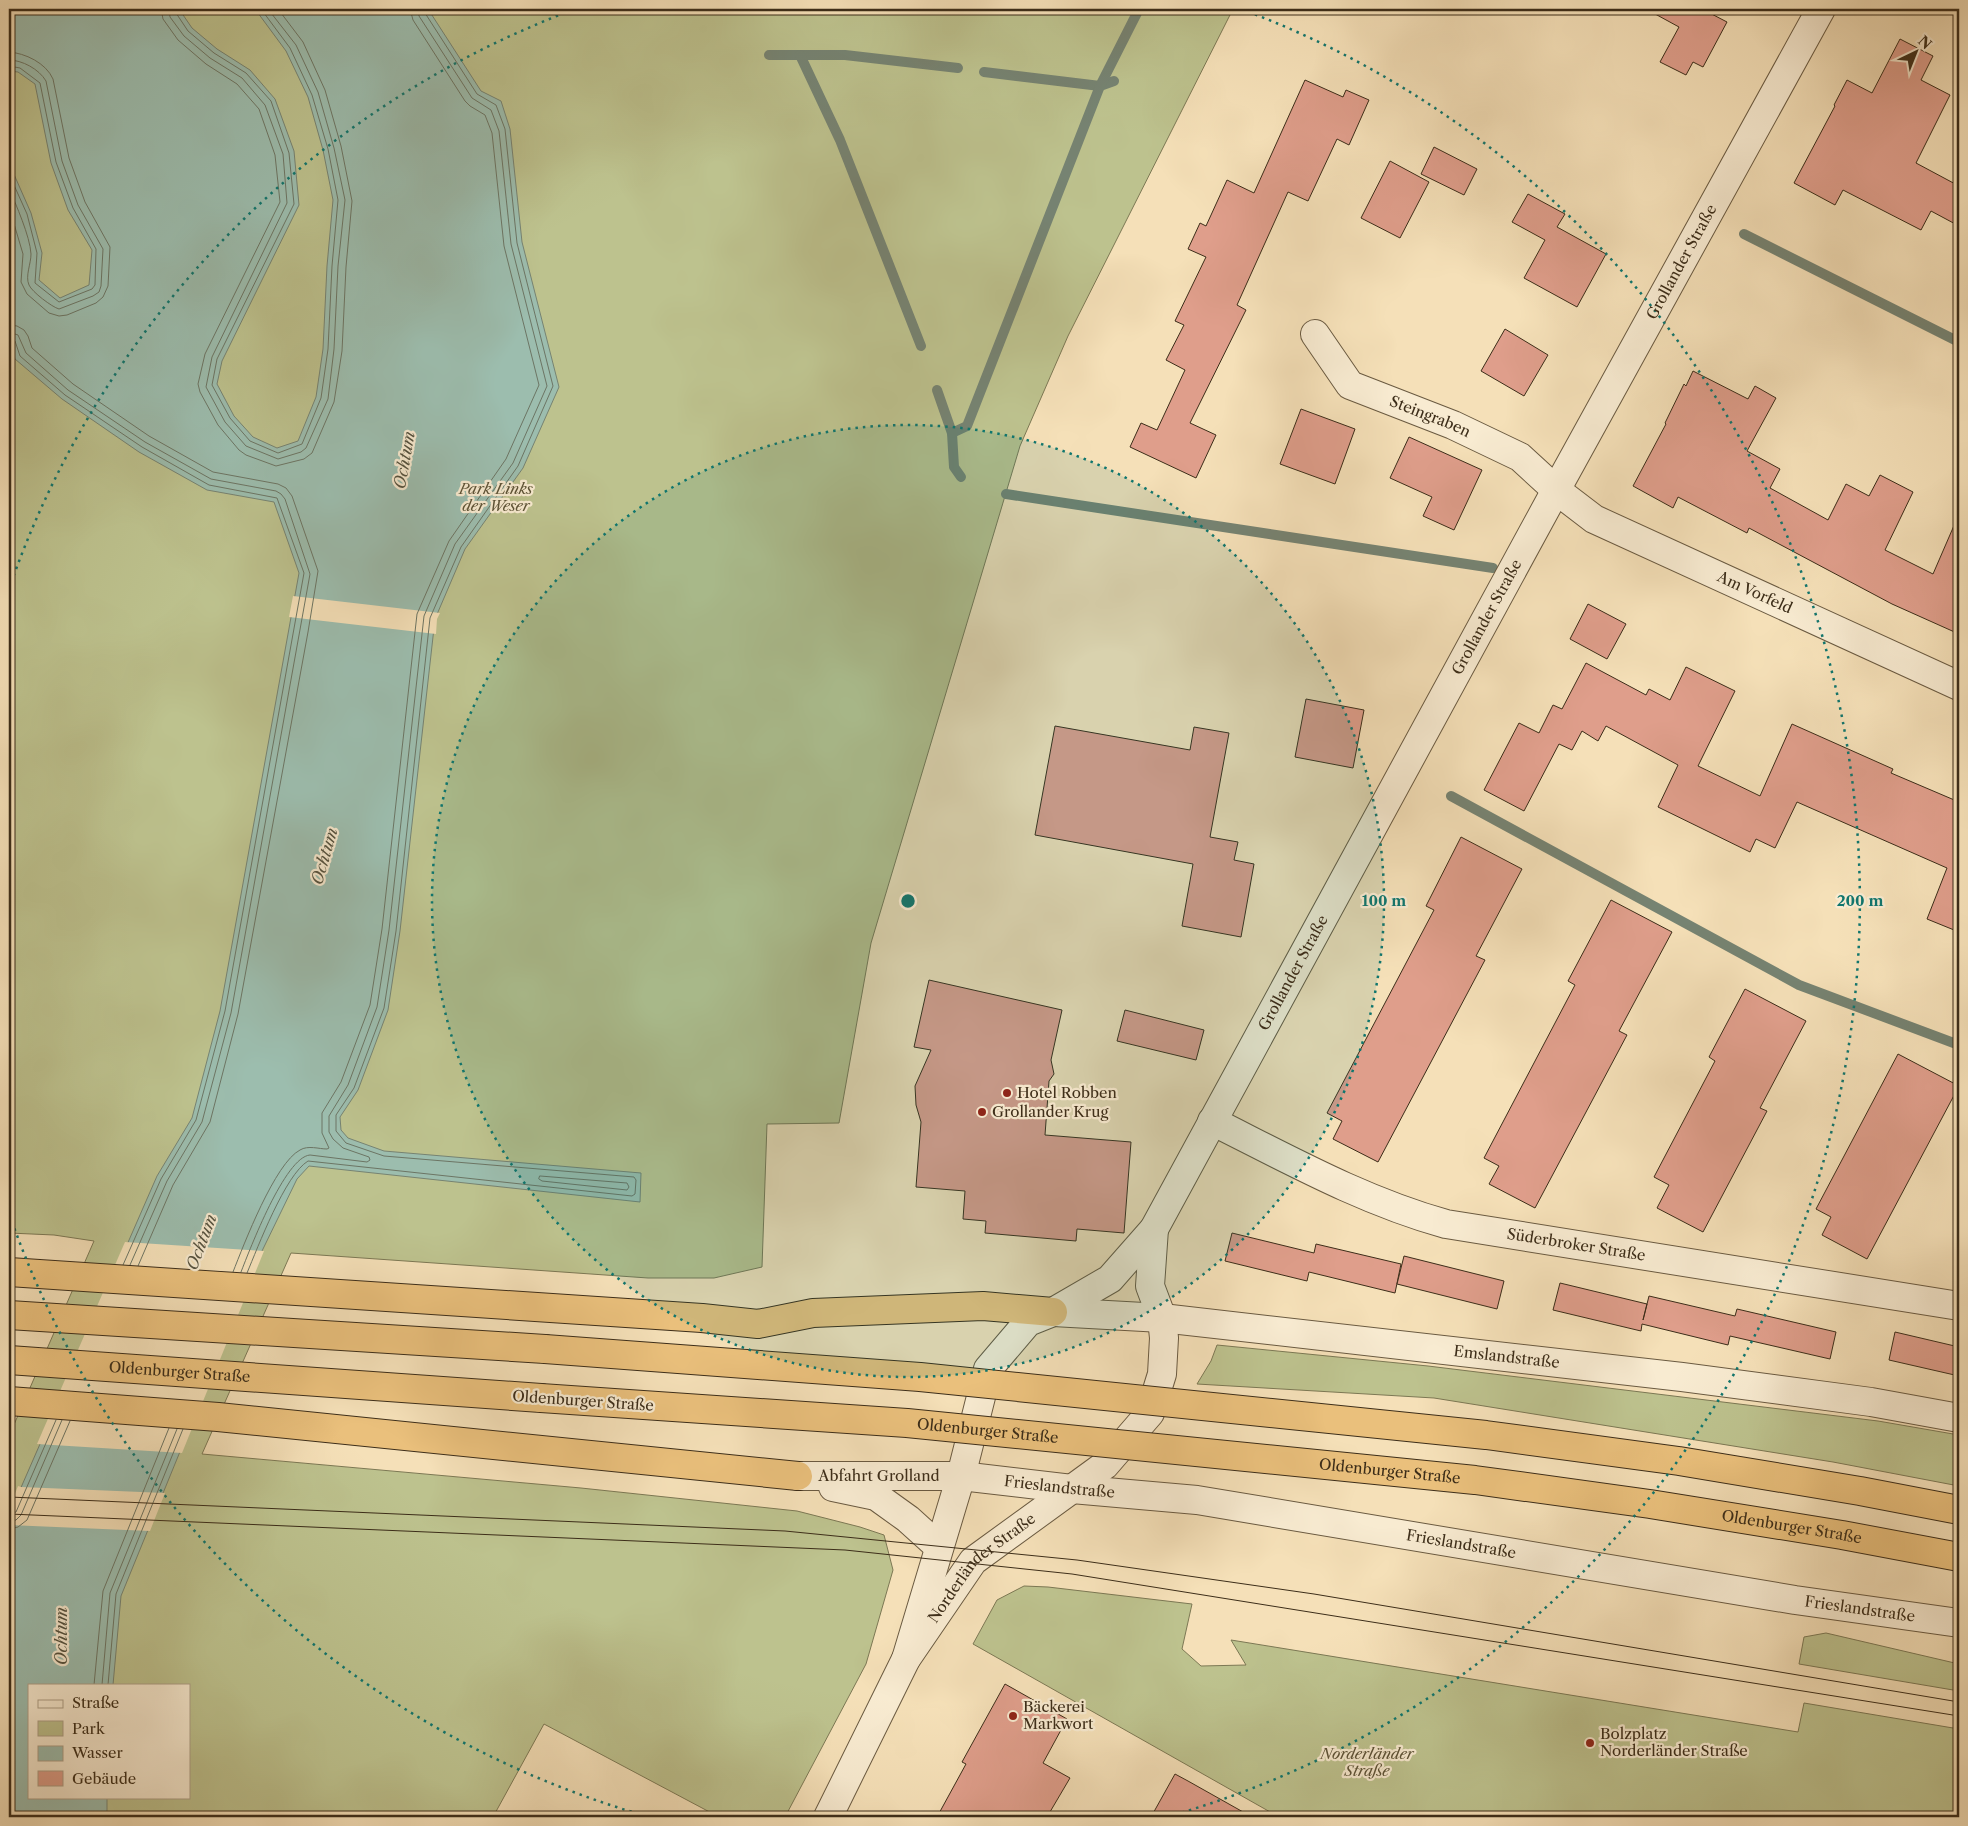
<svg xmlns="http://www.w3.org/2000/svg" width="1968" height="1826" font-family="'Libre Caslon Text',serif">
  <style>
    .green { fill: #bdc28e; stroke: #7c7854; fill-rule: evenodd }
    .water { fill: #9cbdae; stroke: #768372 }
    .pier { fill: #f5e0b8 }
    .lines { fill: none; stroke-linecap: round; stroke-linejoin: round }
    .shore { stroke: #6c7564; stroke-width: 1 }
    .stream { stroke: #768372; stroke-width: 10 }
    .building { fill: #df9e8b; stroke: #3c2d19 }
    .minor-casing { stroke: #6a5a41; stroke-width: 30 }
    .highway-casing { stroke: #3c2d19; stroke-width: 30 }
    .minor { stroke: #f8ebd1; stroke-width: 28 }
    .highway { stroke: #eac07c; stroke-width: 28 }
    .tram { stroke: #3c2d19; stroke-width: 1 }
    .highway-bridge-casing { stroke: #3c2d19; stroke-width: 30; stroke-linecap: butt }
    .highway-bridge { stroke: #eac07c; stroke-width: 28 }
    .ring { fill: none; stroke: #0f766e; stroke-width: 2.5; stroke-dasharray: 2.5 5 }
    .poi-dot { fill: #8f2418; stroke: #f8ebd1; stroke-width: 2 }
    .labels { text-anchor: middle; stroke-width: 4.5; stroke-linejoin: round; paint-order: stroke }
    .street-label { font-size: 15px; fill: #3c2d19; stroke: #f8ebd1 }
    .park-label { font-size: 15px; font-style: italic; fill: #5c5236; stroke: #f8ebd1 }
    .poi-label { font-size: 15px; fill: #3c2d19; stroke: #f8ebd1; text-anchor: start }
    .water-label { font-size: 16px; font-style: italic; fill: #54513e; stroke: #f8ebd1 }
    .centre { fill: #0f766e; stroke: #f8ebd1; stroke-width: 2.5 }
    .ring-label { font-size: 15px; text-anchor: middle; font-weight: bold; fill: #0f766e; stroke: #f8ebd1; stroke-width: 4.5; stroke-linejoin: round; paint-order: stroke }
  </style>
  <rect width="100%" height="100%" fill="#f5e0b8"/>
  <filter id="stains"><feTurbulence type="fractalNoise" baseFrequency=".004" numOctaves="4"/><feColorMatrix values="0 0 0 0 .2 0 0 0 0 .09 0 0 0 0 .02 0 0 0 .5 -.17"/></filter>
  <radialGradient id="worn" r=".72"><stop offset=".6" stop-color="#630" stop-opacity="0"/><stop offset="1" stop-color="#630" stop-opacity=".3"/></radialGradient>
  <g class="green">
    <path d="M9 9H1233L1068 336 1020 446 871 943 839 1123 767 1124 762 1267 714 1278H648L291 1253 202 1454 581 1488 797 1511 860 1527 884 1535 893 1570 866 1664 785 1817H719L544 1724 493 1817H9V1436L94 1241 54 1235 9 1233ZM29 1685H189V1797H29Z"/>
    <path d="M1217 1345 1428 1366 1878 1421 1959 1435V1486L1833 1462 1434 1398 1197 1384 1211 1361Z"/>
    <path d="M1024 1586 1048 1587 1192 1604 1182 1649 1201 1666 1246 1665 1231 1640 1798 1732 1804 1703 1959 1729V1817L1818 1816 1817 1817H1279L973 1644 997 1600Z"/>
    <path d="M1826 1633 1959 1664V1691L1799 1664 1804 1637Z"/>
  </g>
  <path class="water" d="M9 9H179L192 28 217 49 250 70 275 99 294 151 299 205 222 361 217 384 234 416 253 437 277 448 298 441 316 397 323 349 327 266 333 200 323 150 308 97 286 51 255 9H428L481 91 501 101 510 129 522 242 559 387 523 468 465 549 435 619 400 931 388 1010 358 1090 340 1117 341 1130 348 1138 384 1151 641 1173 640 1202 309 1166 297 1179 262 1251 121 1596 113 1685H29V1797H107V1817H9V1515L157 1176 192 1118 220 1011 299 573 274 502 207 490 139 452 62 399 15 359 9 336V163L31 213 42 253 39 280 60 298 89 285 92 250 68 210 51 163 35 84 18 72 9 71Z"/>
  <g class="pier">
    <path d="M293 596 440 613 437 619 436 634 289 617Z"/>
    <path d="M125 1242 264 1251 182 1453 37 1444Z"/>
    <path d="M18 1486 21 1487 165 1493 150 1531 9 1525V1509Z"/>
  </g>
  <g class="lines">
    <g class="shore">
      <path d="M161 9 163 19 178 40 206 64 237 84 259 109 275 155 280 202 205 354 198 384 200 392 218 425 239 450 246 455 276 466 304 459 312 453 334 402 342 351 346 267 352 201 341 146 325 90 303 42 278 9"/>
      <path d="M169 9 170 17 184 36 210 58 242 78 265 105 283 154 287 203 212 357 206 387 225 422 246 446 278 459 301 452 306 448 328 399 334 349 338 266 345 200 334 148 318 92 296 45 268 9"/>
      <path d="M175 9 176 13 188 31 214 53 246 73 271 101 289 153 294 204 217 359 212 385 230 418 250 441 278 453 302 444 321 398 328 349 332 266 338 200 328 149 312 95 290 48 261 9"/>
      <path d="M9 52C25 53 46 63 53 79L69 158 85 202 110 247 108 286 103 297 96 303 67 315 59 316 49 313 27 294 21 282 23 254 9 207"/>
      <path d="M9 60C22 60 39 69 46 81L62 161 78 205 103 249 101 286 99 292 93 296 59 309C52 307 32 292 29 285 25 276 31 264 31 254 30 236 16 205 9 188"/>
      <path d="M9 66 20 68 40 83 56 162 73 208 96 249 95 285 92 289 59 302 35 283 37 253 27 214 9 174"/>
      <path d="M9 325 17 326 24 330 28 336 32 348 73 384 149 436 213 472 278 484 286 488 292 496 318 571 308 632 238 1014 210 1122 173 1185 138 1266"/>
      <path d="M9 332 18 335 26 353 68 390 145 442 211 479 276 491 281 494 285 499 310 574 231 1013 202 1122 167 1181 130 1265"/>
      <path d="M9 338 15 341 20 356 65 395 142 447 209 485 277 498 304 573 225 1011 196 1120 161 1179 123 1265"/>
      <path d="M540 1176 627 1183 629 1187 627 1190 542 1181 539 1179Z"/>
      <path d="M233 1272C244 1244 275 1163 300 1150 308 1145 319 1149 327 1149L329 1148 322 1133V1113L341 1082 370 1005 382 929 417 614 449 541 506 459 539 385 504 246 492 133 485 115 470 106 465 101 413 20 410 9"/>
      <path d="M241 1272C250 1249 285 1157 310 1155L367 1162 370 1160 369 1157 343 1148 333 1139 329 1132V1116L348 1085 377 1007 389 930 424 616 455 544 513 463 547 386 511 244 499 131 491 110 472 98 419 16 418 9"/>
      <path d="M247 1273C258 1247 285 1175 308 1161L632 1196 635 1194 636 1180 634 1177 384 1156 346 1143 336 1131V1115L354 1088 384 1008 396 931 430 618 461 547 518 466 553 386 517 243 505 129 496 105 477 94 425 13 424 9"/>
      <path d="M9 1515 16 1512 56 1420"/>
      <path d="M9 1522 16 1520 21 1515 62 1420"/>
      <path d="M9 1529 18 1527 27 1520 70 1421"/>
      <path d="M94 1685 103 1591 169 1428"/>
      <path d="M102 1685 110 1593 177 1429"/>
      <path d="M108 1685 116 1594 183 1429"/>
    </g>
    <g class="stream">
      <path d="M769 55H845L958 68"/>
      <path d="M800 55 840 140 921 346"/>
      <path d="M984 72 1100 86 1114 81"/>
      <path d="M1744 234 1959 342"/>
      <path d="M937 390 952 433 954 467 961 477"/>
      <path d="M952 433 967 426 1100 86 1139 9"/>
      <path d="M1006 494 1493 568"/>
      <path d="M1451 796 1799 985 1959 1045"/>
    </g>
  </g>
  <g class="building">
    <path d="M1646 9H1702L1727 22 1703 67 1693 62 1686 75 1660 62 1679 27Z"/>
    <path d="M1900 39 1933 56 1921 80 1950 95 1916 163 1959 186V226L1931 211 1921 230 1843 190 1835 205 1794 183 1835 106 1834 105 1847 80 1872 93Z"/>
    <path d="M1305 80 1343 97 1346 90 1369 100 1349 145 1337 139 1308 201 1288 192 1237 305 1246 310 1190 423 1216 435 1196 478 1130 447 1141 423 1157 430 1185 370 1166 360 1184 325 1175 321 1206 257 1188 249 1200 223 1206 226 1227 180 1254 193Z"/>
    <path d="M1434 147 1477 169 1464 195 1421 174Z"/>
    <path d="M1390 161 1429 182 1400 238 1361 218Z"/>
    <path d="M1528 194 1565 214 1557 227 1606 254 1577 307 1524 278 1545 240 1512 222Z"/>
    <path d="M1505 329 1548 355 1524 396 1481 371Z"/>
    <path d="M1693 371 1748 399 1755 386 1776 398 1747 451 1780 469 1770 488 1828 520 1846 484 1869 496 1880 475 1913 492 1885 550 1933 574 1959 514V634L1892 604 1749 528 1747 533 1678 497 1673 508 1633 486 1666 424 1665 423 1684 384 1686 386Z"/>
    <path d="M1301 409 1355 429 1335 484 1280 464Z"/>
    <path d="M1409 437 1482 470 1454 530 1423 516 1432 497 1390 478Z"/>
    <path d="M1588 604 1626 624 1607 659 1570 639Z"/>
    <path d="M1586 663 1646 695 1649 689 1670 700 1686 667 1735 691 1698 766 1760 796 1792 724 1893 769 1891 773 1959 802V932L1927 919 1947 868 1797 802 1775 848 1756 839 1750 852 1658 807 1678 765 1606 726 1598 741 1582 731 1572 750 1559 744 1524 811 1484 790 1519 723 1539 733 1553 705 1562 709Z"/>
    <path d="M1306 699 1364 710 1353 768 1295 757Z"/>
    <path d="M1055 726 1190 750 1194 727 1229 733 1210 837 1238 842 1234 860 1254 864 1241 937 1182 926 1193 864 1035 835Z"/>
    <path d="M1461 837 1522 869 1476 956 1485 960 1378 1162 1333 1139 1342 1121 1327 1113 1434 910 1426 906Z"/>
    <path d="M1611 900 1672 932 1619 1031 1627 1035 1535 1208 1489 1184 1499 1166 1484 1158 1575 985 1568 981Z"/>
    <path d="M929 980 1062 1010 1051 1060 1054 1074 1049 1081 1045 1135 1131 1142 1124 1233 1077 1229 1076 1241 985 1233 986 1221 963 1219 965 1191 916 1187 921 1122 916 1105 915 1086 931 1050 914 1047Z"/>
    <path d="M1745 989 1806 1021 1760 1108 1767 1111 1703 1232 1657 1208 1669 1185 1654 1177 1715 1061 1709 1057Z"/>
    <path d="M1125 1010 1204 1030 1196 1060 1117 1041Z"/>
    <path d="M1898 1054 1959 1086 1867 1259 1822 1235 1831 1217 1816 1209Z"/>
    <path d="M1232 1233 1314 1253 1316 1244 1401 1264 1395 1293 1309 1272 1307 1281 1225 1261Z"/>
    <path d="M1404 1256 1504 1281 1497 1309 1397 1284Z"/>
    <path d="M1560 1283 1647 1304 1643 1320 1649 1296 1735 1316 1737 1309 1836 1332 1830 1359 1730 1336 1728 1345 1642 1324 1641 1331 1553 1310Z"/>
    <path d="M1895 1332 1959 1347V1376L1889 1360Z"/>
    <path d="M1005 1684 1067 1719 1043 1763 1070 1778 1047 1817H937L966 1764 962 1762Z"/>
    <path d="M1175 1774 1188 1781 1252 1817H1151Z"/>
  </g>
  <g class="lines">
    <defs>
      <g id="minor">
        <path id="s1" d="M1315 334 1350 385 1453 425 1520 457 1556 490 1594 519 1959 686"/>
        <path id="s2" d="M1212 1121C1288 1159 1363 1201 1446 1224L1959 1306"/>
        <path id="s3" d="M1053 1312 1162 1318 1682 1377 1871 1402 1959 1418"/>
        <path id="s4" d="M798 1476H961L1072 1489 1197 1500 1795 1600 1959 1623"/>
        <path d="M833 1487 876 1496 908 1519 939 1547"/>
        <path id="s5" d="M906 1659 961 1476 988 1369 1028 1322 1053 1312 1110 1279 1154 1229 1556 490 1821 9"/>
        <path id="s6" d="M828 1817 906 1659 973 1561 1105 1465 1150 1413 1162 1374 1164 1338 1162 1318 1150 1286 1154 1229"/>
      </g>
      <g id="highway">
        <path d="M9 1272 702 1318 758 1324 813 1313 983 1306 1053 1312"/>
        <path d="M9 1315 545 1349"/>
        <path id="s7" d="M9 1360 541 1398"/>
        <path d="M9 1401 218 1417 798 1476"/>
      </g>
    </defs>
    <use href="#minor" class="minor-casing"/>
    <use href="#highway" class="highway-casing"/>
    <use href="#minor" class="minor"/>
    <use href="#highway" class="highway"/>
    <g class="tram">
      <path d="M9 1497 785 1531 1077 1560 1314 1594 1959 1702"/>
      <path d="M9 1514 845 1550 1072 1574 1959 1716"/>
    </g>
    <defs>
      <g id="highway-bridge">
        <path d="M545 1349 920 1377 1486 1435 1679 1461 1860 1491 1959 1510"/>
        <path id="s8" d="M541 1398 907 1423 1475 1480 1650 1504 1842 1535 1959 1557"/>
      </g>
    </defs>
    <use href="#highway-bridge" class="highway-bridge-casing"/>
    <use href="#highway-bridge" class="highway-bridge"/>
  </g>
  <circle cx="908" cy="901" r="476" fill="#0f766e" fill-opacity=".12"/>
  <g class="ring">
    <circle cx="908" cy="901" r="476"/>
    <path d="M646 1816A952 952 0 0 1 11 1219M11 583A952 952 0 0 1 575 9M1241 9A952 952 0 0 1 1170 1816"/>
  </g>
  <g class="poi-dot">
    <circle cx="1007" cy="1093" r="5"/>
    <circle cx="982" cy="1112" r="5"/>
    <circle cx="1013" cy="1716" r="5"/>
    <circle cx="1590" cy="1743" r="5"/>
  </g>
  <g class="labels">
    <g class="street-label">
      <text dy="5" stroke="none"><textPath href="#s5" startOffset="1624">Grollander Straße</textPath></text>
      <text dy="5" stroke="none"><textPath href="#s1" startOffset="148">Steingraben</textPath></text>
      <text dy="5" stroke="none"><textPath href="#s1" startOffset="520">Am Vorfeld</textPath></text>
      <text dy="5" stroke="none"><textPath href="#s5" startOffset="1219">Grollander Straße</textPath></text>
      <text dy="5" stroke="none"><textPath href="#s5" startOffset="814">Grollander Straße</textPath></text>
      <text dy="5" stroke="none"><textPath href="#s2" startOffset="388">Süderbroker Straße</textPath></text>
      <text dy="5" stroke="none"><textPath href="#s3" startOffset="456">Emslandstraße</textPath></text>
      <text dy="5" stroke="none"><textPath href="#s7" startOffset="171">Oldenburger Straße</textPath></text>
      <text transform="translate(583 1401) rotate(4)" y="5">Oldenburger Straße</text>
      <text dy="5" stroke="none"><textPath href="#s8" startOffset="448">Oldenburger Straße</textPath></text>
      <text dy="5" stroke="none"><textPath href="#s8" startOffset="852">Oldenburger Straße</textPath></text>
      <text dy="5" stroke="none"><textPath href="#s4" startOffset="81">Abfahrt Grolland</textPath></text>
      <text dy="5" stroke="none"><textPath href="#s4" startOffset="262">Frieslandstraße</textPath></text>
      <text dy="5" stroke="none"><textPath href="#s8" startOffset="1258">Oldenburger Straße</textPath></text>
      <text dy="5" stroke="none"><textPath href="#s4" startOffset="668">Frieslandstraße</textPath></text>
      <text dy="5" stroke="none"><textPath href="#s6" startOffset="296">Norderländer Straße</textPath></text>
      <text dy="5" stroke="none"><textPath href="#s4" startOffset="1072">Frieslandstraße</textPath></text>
    </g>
    <g class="park-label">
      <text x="496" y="494">Park Links<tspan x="496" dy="17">der Weser</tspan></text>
      <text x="1367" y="1759">Norderländer<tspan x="1367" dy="17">Straße</tspan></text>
    </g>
    <g class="poi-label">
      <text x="1017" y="1098">Hotel Robben</text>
      <text x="992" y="1117">Grollander Krug</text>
      <text x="1023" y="1712">Bäckerei<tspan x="1023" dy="17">Markwort</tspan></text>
      <text x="1600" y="1739">Bolzplatz<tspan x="1600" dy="17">Norderländer Straße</tspan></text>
    </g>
    <g class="water-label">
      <text transform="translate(404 460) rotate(-80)" y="6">Ochtum</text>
      <text transform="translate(324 856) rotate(-74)" y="6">Ochtum</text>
      <text transform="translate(201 1242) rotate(-69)" y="6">Ochtum</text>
      <text transform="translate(61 1636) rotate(-90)" y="6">Ochtum</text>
    </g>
  </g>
  <circle cx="908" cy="901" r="8" class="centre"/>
  <g class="ring-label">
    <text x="1384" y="906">100 m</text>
    <text x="1860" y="906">200 m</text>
  </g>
  <rect width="1968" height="1826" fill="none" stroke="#f5e0b8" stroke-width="30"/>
  <rect x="10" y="10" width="1948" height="1806" fill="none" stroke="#3c2d19" stroke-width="2.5"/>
  <rect x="15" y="15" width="1938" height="1796" fill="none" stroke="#3c2d19"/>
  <rect x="28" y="1684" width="162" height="115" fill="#f8ebd1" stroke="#ad9f87"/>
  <rect x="38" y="1700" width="25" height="8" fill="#f8ebd1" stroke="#ad9f87"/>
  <text x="72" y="1708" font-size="15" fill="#3c2d19">Straße</text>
  <rect x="38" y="1721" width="25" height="15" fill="#bdc28e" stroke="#ad9f87"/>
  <text x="72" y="1734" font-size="15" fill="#3c2d19">Park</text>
  <rect x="38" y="1746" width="25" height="15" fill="#9cbdae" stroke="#ad9f87"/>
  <text x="72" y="1758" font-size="15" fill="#3c2d19">Wasser</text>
  <rect x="38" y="1771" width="25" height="15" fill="#df9e8b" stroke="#ad9f87"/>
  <text x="72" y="1784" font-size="15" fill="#3c2d19">Gebäude</text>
  <g transform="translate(1916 52) rotate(43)" stroke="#f8ebd1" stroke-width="4" paint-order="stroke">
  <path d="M0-4L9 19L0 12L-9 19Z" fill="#3c2d19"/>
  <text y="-8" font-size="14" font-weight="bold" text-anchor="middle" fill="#3c2d19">N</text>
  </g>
  <rect width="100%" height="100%" filter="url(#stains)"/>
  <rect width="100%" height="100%" fill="url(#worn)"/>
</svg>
